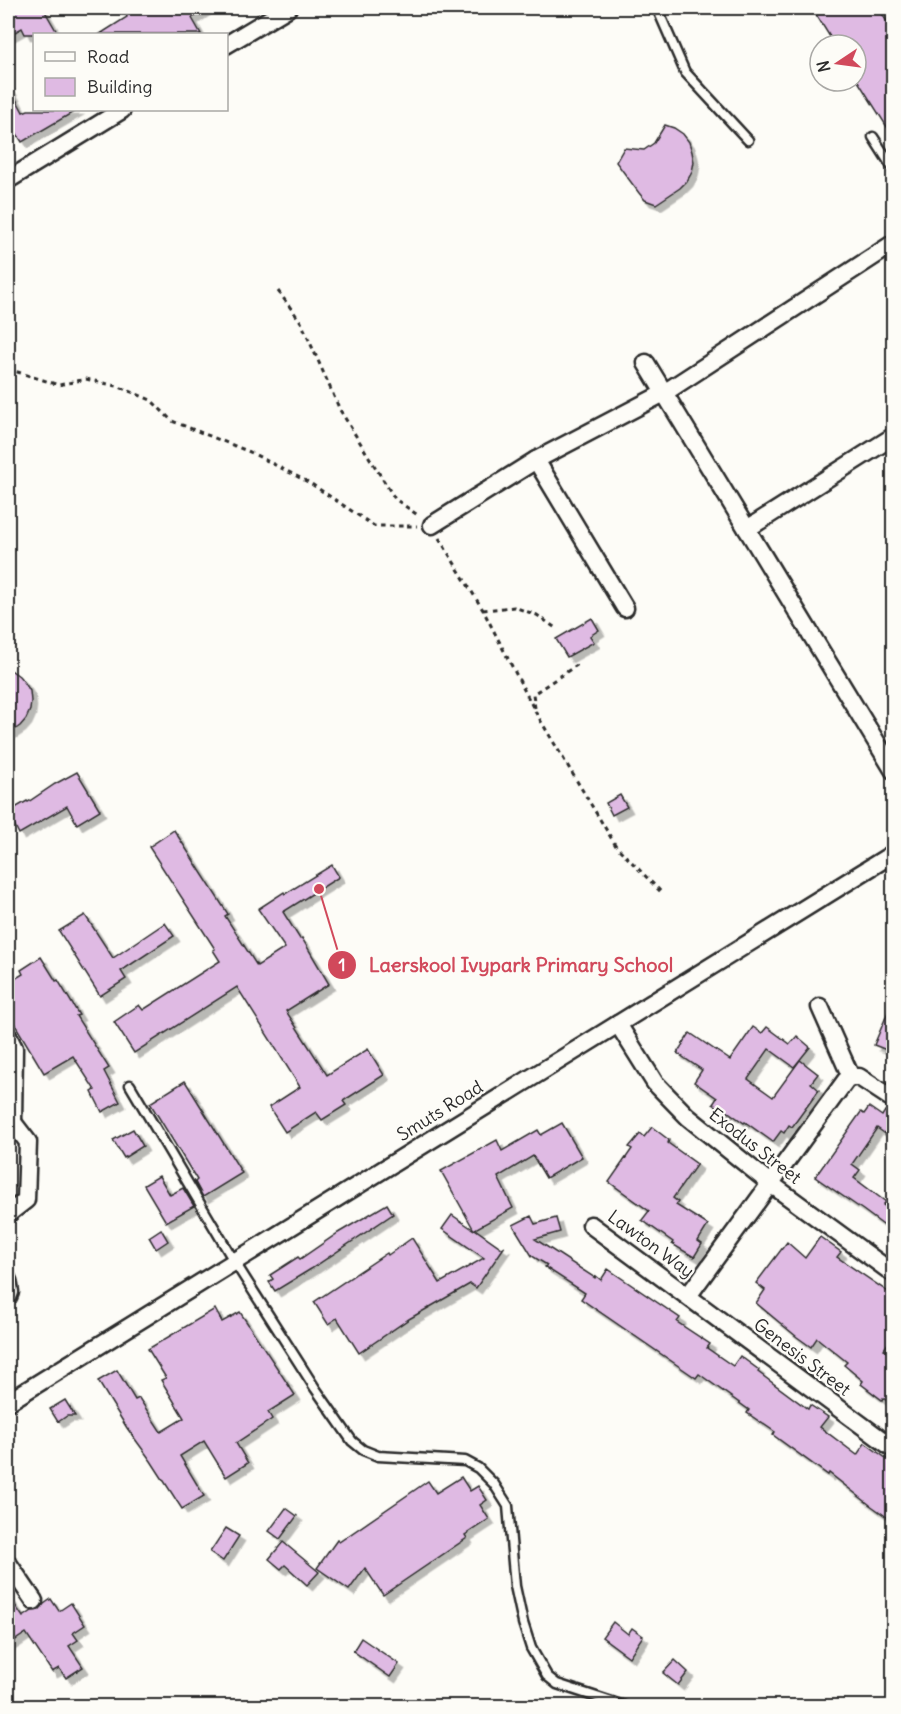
<svg xmlns="http://www.w3.org/2000/svg" width="901" height="1714" font-family="Delius,sans-serif">
  <style>
    .building { fill: #dfbae3; stroke: #2b2b2b; stroke-width: 1.5; filter: url(#shadow) }
    .lines { fill: none; stroke-linecap: round; stroke-linejoin: round }
    .lane-casing { stroke: #2b2b2b; stroke-width: 13 }
    .street-casing { stroke: #2b2b2b; stroke-width: 21 }
    .path { stroke: #2b2b2b; stroke-width: 3; stroke-dasharray: 4.5 4.5; stroke-linecap: butt }
    .lane { stroke: #fdfcf7; stroke-width: 8 }
    .street { stroke: #fdfcf7; stroke-width: 16 }
    .labels { text-anchor: middle; stroke-width: 4.5; stroke-linejoin: round; paint-order: stroke }
    .street-label { font-size: 18px; fill: #2b2b2b; stroke: #fdfcf7 }
    .leader { fill: none; stroke: #d1495b; stroke-width: 2 }
    .callout-dot { fill: #d1495b; stroke: #fdfcf7; stroke-width: 2 }
    .mark-label { font-size: 18px; text-anchor: middle; font-weight: bold; fill: #fff }
    .callout-label { font-size: 20px; text-anchor: middle; font-weight: bold; fill: #d1495b; stroke: #fdfcf7; stroke-width: 4.5; stroke-linejoin: round; paint-order: stroke }
  </style>
  <defs>
    <filter id="shadow"><feDropShadow dx="5.5" dy="5.5" stdDeviation="0" flood-color="#0004"/></filter>
  </defs>
  <rect width="100%" height="100%" fill="#fdfcf7"/>
  <filter id="ink" filterUnits="userSpaceOnUse"><feTurbulence type="fractalNoise" baseFrequency=".0167" numOctaves="2"/><feDisplacementMap in="SourceGraphic" scale="12" xChannelSelector="R" yChannelSelector="G"/><feConvolveMatrix kernelMatrix="1 2 1 2 8 2 1 2 1" color-interpolation-filters="sRGB"/></filter>
  <g filter="url(#ink)">
    <g class="building">
      <path d="M8 8H43L58 34H25L22 28 8 36Z"/>
      <path d="M137 8H207L192 18 201 34H100L127 17 126 14Z"/>
      <path d="M812 8H878L894 32V138L856 78V45H835Z"/>
      <path d="M8 84 23 112 28 110H77L22 142 14 129 8 133Z"/>
      <path d="M665 125 674 128 683 134 689 142 692 152 694 162 692 172 687 181 680 188 656 204 645 200 639 193 616 162 624 148 644 150 654 143Z"/>
      <path d="M592 618 599 630 590 636 594 642 567 657 556 639Z"/>
      <path d="M8 668 19 676 25 683 30 691 31 701 30 710 26 719 20 726 8 734Z"/>
      <path d="M77 772 100 810 77 824 67 806 19 834 8 812 27 801 28 802 55 784Z"/>
      <path d="M620 795 627 807 612 815 606 803Z"/>
      <path d="M174 830 228 914 225 916 257 966 285 948 258 909 284 892 285 894 332 865 339 877 283 912 300 939 302 938 329 984 286 1011 327 1075 368 1049 384 1075 343 1101 346 1105 322 1120 316 1112 285 1132 269 1107 300 1087 237 987 134 1053 114 1022 139 1005 143 1010 220 961 213 950 215 949 149 847Z"/>
      <path d="M85 915 113 958 165 923 174 936 121 971 126 979 100 996 59 931Z"/>
      <path d="M41 957 56 981 58 980 79 1015 76 1016 109 1068 104 1071 120 1102 102 1112 92 1092 95 1090 73 1056 44 1073 8 1013V983L23 974 21 970Z"/>
      <path d="M894 998V1053L874 1045Z"/>
      <path d="M753 1027 762 1033 767 1027 790 1044 797 1036 810 1047 794 1067 769 1049 748 1079 773 1097 800 1060 818 1074 811 1083 819 1090 792 1127 789 1125 784 1133 781 1131 773 1142 745 1122 744 1123 727 1111 726 1112 713 1104 717 1098 694 1082 702 1070 677 1053 690 1033 730 1060Z"/>
      <path d="M185 1081 242 1173 203 1197 195 1182 197 1180 150 1103Z"/>
      <path d="M869 1107 882 1116 885 1111 894 1117V1140L877 1128 852 1164 860 1170 854 1178 886 1202 883 1205 894 1213V1233L863 1210 815 1177 861 1112 864 1114Z"/>
      <path d="M562 1123 582 1157 546 1178 533 1156 498 1177 513 1208 475 1229 502 1248 505 1246 476 1288 470 1284 409 1319 359 1353 337 1318 328 1324 314 1302 387 1253 388 1255 412 1238 440 1283 484 1258 442 1229 452 1215 474 1230 441 1171 497 1140 502 1151 538 1130 541 1135Z"/>
      <path d="M652 1127 669 1140 668 1143 697 1164 673 1198 678 1202 676 1205 708 1225 698 1241 702 1244 694 1257 672 1244 673 1242 642 1220 649 1211 609 1182 632 1149 629 1147 640 1134 644 1137Z"/>
      <path d="M133 1129 143 1146 124 1158 113 1140Z"/>
      <path d="M159 1176 170 1195 183 1188 194 1206 166 1222 144 1185Z"/>
      <path d="M387 1204 393 1214 311 1269 275 1291 269 1282 273 1279 270 1275 298 1257 300 1259 338 1233Z"/>
      <path d="M531 1216 535 1224 556 1218 560 1232 535 1239 595 1278 596 1276 601 1280 608 1269 680 1318 677 1322 710 1344 707 1348 733 1366 740 1356 759 1370 758 1372 808 1409 810 1405 828 1417 820 1427 857 1455 865 1443 894 1464V1522L870 1505 829 1473 828 1475 773 1435 775 1432 747 1413 749 1410 699 1374 696 1378 581 1299 585 1293 545 1267 547 1265 532 1256 513 1225Z"/>
      <path d="M161 1229 168 1241 156 1249 149 1237Z"/>
      <path d="M820 1237 841 1252 837 1257 894 1296V1335L884 1349 894 1356V1406L883 1398 882 1400 861 1384 863 1381 844 1365 847 1362 817 1338 811 1347 797 1337 756 1303 765 1290 756 1283 787 1242 805 1258Z"/>
      <path d="M215 1309 222 1322 240 1312 295 1395 268 1412 272 1419 236 1443 248 1463 226 1477 204 1441 180 1456 204 1496 182 1509 151 1461 127 1428 98 1381 117 1370 135 1400 139 1398 161 1432 184 1418 161 1380 166 1378 148 1349Z"/>
      <path d="M65 1400 75 1416H67L58 1422 50 1409Z"/>
      <path d="M461 1477 470 1491 478 1486 487 1500 480 1505 489 1519 465 1535 467 1538 383 1595 365 1568 349 1590 317 1568 337 1540 339 1542 428 1481 436 1493Z"/>
      <path d="M286 1508 297 1516 280 1539 269 1531Z"/>
      <path d="M226 1528 239 1536 223 1561 210 1552Z"/>
      <path d="M283 1542 319 1572 307 1585 285 1565 281 1569 269 1559Z"/>
      <path d="M8 1595 23 1617 32 1611 39 1610 44 1604 51 1599 59 1611 71 1603 85 1625 73 1633 78 1640 69 1646 83 1667 66 1678 59 1668 52 1672 26 1633 8 1645Z"/>
      <path d="M613 1622 628 1634 632 1628 643 1636 629 1657 602 1637Z"/>
      <path d="M361 1638 399 1664 390 1677 353 1651Z"/>
      <path d="M675 1660 688 1672 678 1685 663 1673Z"/>
    </g>
    <g class="lines">
      <defs>
        <g id="lane">
          <path d="M657 8 685 72 748 140"/>
          <path d="M873 137 894 170"/>
          <path d="M130 1085 234 1261 315 1388 352 1441 363 1450 378 1456 465 1461 478 1468 494 1484 508 1506 515 1586 523 1623 531 1648 547 1676 557 1684 624 1706"/>
        </g>
        <g id="street">
          <path d="M226 45 288 8"/>
          <path d="M8 180 122 110"/>
          <path d="M646 363 894 771"/>
          <path d="M536 460 625 608"/>
          <path d="M432 525 536 460 664 393 894 243"/>
          <path d="M747 529 894 436"/>
          <path d="M820 1007 851 1077"/>
          <path d="M618 1024 655 1083 688 1117 771 1184 894 1274"/>
          <path d="M8 1036 14 1048 13 1123"/>
          <path d="M851 1077H859L894 1100"/>
          <path d="M8 1116 28 1142 26 1200 8 1214"/>
          <path d="M591 1225 894 1449"/>
          <path d="M8 1280 10 1292 8 1297"/>
          <path d="M688 1296 846 1080 851 1077"/>
          <path d="M8 1402 894 853"/>
          <path d="M8 1563 34 1601"/>
        </g>
      </defs>
      <use href="#lane" class="lane-casing"/>
      <use href="#street" class="street-casing"/>
      <g class="path">
        <path d="M278 291 301 322 340 410 395 499 419 516"/>
        <path d="M8 369 59 385 86 379 117 386 151 400 172 421 250 452 310 483 374 526H417"/>
        <path d="M439 538 483 610 536 713 616 846 662 893"/>
        <path d="M483 610 514 607 537 615 557 629"/>
        <path d="M535 708 533 694 577 665"/>
      </g>
      <use href="#lane" class="lane"/>
      <use href="#street" class="street"/>
    </g>
  </g>
  <g class="labels">
    <g class="street-label">
      <text transform="translate(440 1111) rotate(-32)" y="6">Smuts Road</text>
      <text transform="translate(755 1146) rotate(38)" y="6">Exodus Street</text>
      <text transform="translate(651 1244) rotate(36)" y="6">Lawton Way</text>
      <text transform="translate(802 1357) rotate(37)" y="6">Genesis Street</text>
    </g>
  </g>
  <path class="leader" d="M319 889L342 965"/>
  <g class="callout-dot">
    <circle cx="319" cy="889" r="6"/>
    <circle cx="342" cy="965" r="15"/>
  </g>
  <g class="mark-label">
    <text x="342" y="971">1</text>
  </g>
  <g class="callout-label">
    <text x="521" y="972">Laerskool Ivypark Primary School</text>
  </g>
  <rect width="901" height="1714" fill="none" stroke="#fdfcf7" stroke-width="30"/>
  <rect x="15" y="15" width="871" height="1684" fill="none" stroke="#2b2b2b" stroke-width="2" filter="url(#ink)"/>
  <rect x="33" y="33" width="195" height="78" fill="#fdfcf7" stroke="#a9a8a5" stroke-width="1.5"/>
  <rect x="45" y="52" width="30" height="9" fill="#fdfcf7" stroke="#a9a8a5" stroke-width="1.5"/>
  <text x="87" y="63" font-size="18" fill="#2b2b2b">Road</text>
  <rect x="45" y="78" width="30" height="18" fill="#dfbae3" stroke="#a9a8a5" stroke-width="1.5"/>
  <text x="87" y="93" font-size="18" fill="#2b2b2b">Building</text>
  <g transform="translate(838 63) rotate(257)"><circle r="28" fill="#fdfcf7" stroke="#a9a8a5" stroke-width="1.5"/>
  <path d="M0-4.5L10 22L0 15L-10 22Z" fill="#d1495b"/>
  <text y="-9" font-size="16" font-weight="bold" text-anchor="middle" fill="#2b2b2b">N</text>
  </g>
</svg>
